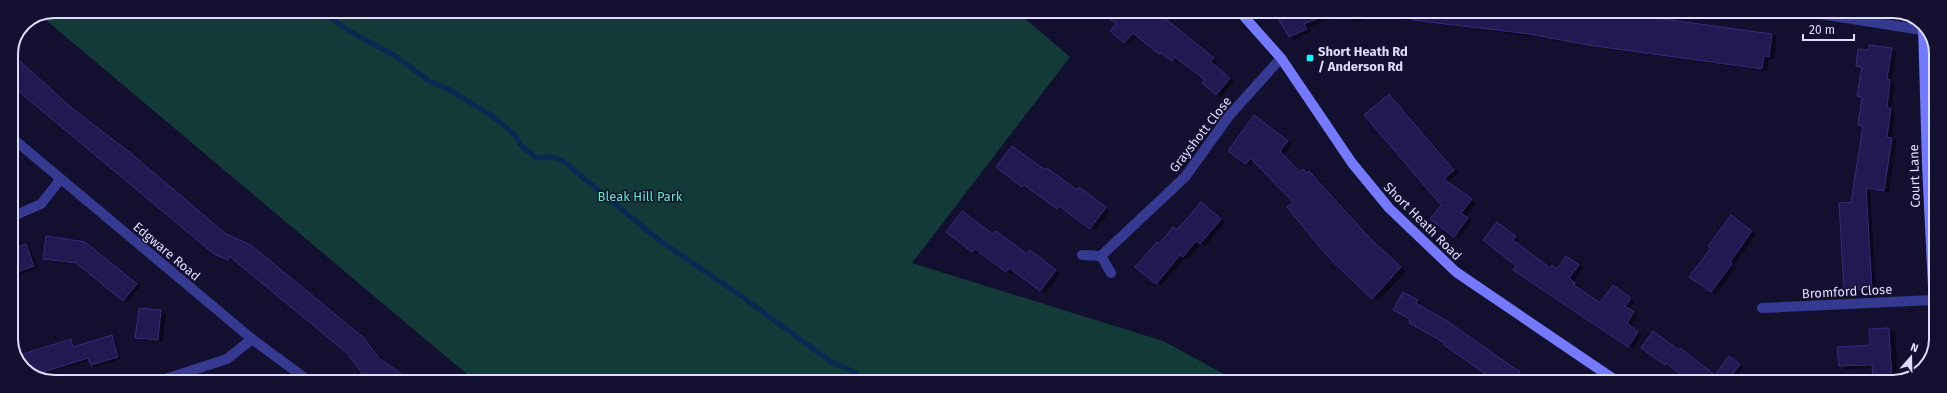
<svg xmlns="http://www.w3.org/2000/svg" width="1947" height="393" font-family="'Fira Sans',sans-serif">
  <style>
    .green { fill: #123a36 }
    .shadow { fill: #0007 }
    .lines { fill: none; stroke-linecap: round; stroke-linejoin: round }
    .stream { stroke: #082954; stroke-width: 5 }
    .building { fill: #211a52; stroke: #352a80 }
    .street { stroke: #363992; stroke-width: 10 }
    .secondary { stroke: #747aff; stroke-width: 10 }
    .poi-dot { fill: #09f7ff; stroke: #130f2f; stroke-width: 1.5 }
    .labels { text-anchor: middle; stroke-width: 3; stroke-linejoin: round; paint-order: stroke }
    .poi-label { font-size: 13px; font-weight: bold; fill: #dfddff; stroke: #130f2f; text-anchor: start }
    .street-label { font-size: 13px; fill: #dfddff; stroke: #130f2f }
    .park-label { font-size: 13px; fill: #5decbe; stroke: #130f2f }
    .rim { fill: none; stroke: #dfddff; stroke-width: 2 }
  </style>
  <rect width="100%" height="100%" fill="#130f2f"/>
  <g class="green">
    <path d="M54 11H1016L1070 57 912 263 1163 341 1239 382 475 381 41 16Z"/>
    <path d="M234 375H257L277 381H216Z"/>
  </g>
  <g class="shadow">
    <path d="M1101 11H1164L1161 15 1218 61 1214 65 1234 81 1221 97 1203 83 1206 80 1180 59 1177 63 1160 53 1137 35 1129 45 1125 42 1116 24Z"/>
    <path d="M1275 12H1347L1309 27 1311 31 1295 39 1290 36Z"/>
    <path d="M1348 12H1604L1772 35 1777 37 1774 59 1769 58 1767 71 1593 47 1535 37 1378 16 1374 14 1357 23 1352 20Z"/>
    <path d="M1891 49 1896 52 1892 82 1895 83 1891 110 1895 112 1892 139 1896 141 1889 193 1870 190 1876 291 1849 292 1845 289 1852 203 1864 127 1859 124 1863 98 1858 95 1863 68 1857 65 1870 51Z"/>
    <path d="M11 52 77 112 132 155 229 236 255 248 368 341 384 362 411 381H374L365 375 349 353 233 258 232 261 219 256 55 122 14 86Z"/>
    <path d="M1389 95 1394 98 1458 173 1448 182 1476 203 1466 216 1472 221 1459 239 1455 236 1442 205Z"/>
    <path d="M1259 120 1292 144 1284 155 1301 172 1303 170 1315 175 1377 244 1406 271 1378 301 1373 298 1294 202 1255 161 1251 166 1246 163Z"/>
    <path d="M997 167 1045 171 1077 191H1084L1110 211 1095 230 1064 209 1062 211 1029 187 1027 189 1023 186Z"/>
    <path d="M1201 203 1225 222 1205 246 1201 243 1188 259 1185 258 1161 286 1137 267 1178 231Z"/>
    <path d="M1736 219 1756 234 1734 265 1736 267 1716 294 1691 277Z"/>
    <path d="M1502 226 1520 240 1517 243 1550 269H1557L1571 260 1583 268 1573 282 1579 287 1578 288 1600 304 1618 289 1635 301 1629 309 1638 315 1631 326 1642 335 1633 349 1583 317 1515 269 1518 266Z"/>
    <path d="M947 232 994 235 1027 255 1035 254 1060 273 1046 293 1014 271 1011 274 979 251 977 254 973 251Z"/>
    <path d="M85 243 140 286 127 303 79 265 48 261 44 258Z"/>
    <path d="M26 245 30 248 38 268 11 278V251Z"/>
    <path d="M1404 294 1421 303 1420 306 1451 324 1533 382H1499L1412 319Z"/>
    <path d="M139 309 161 311 166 314 163 342 141 340 137 337Z"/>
    <path d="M1889 329 1895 332 1898 380 1874 382 1873 368 1846 369 1840 366 1871 346 1870 330Z"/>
    <path d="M111 336 115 338 121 359 95 367 91 365 90 360 37 376 22 368 17 357 71 340 74 342 76 347Z"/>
    <path d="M1642 347 1684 351 1716 376 1733 360 1743 367 1736 378 1742 382H1693Z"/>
  </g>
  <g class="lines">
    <path class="stream" d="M321 11 349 31 397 57 429 81 450 90 491 115 515 135 520 144 536 158 553 157 562 160 660 241 737 293 830 361 854 372 865 382"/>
  </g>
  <g class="building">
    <path d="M1100 11H1156L1214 58 1210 61 1230 78 1216 95 1202 83 1205 80 1175 57 1172 61 1161 53 1159 54 1133 33 1124 43 1110 31 1116 24Z"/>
    <path d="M1274 12H1334L1304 24 1307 29 1289 37Z"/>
    <path d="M1412 12H1612L1772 34 1769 57 1764 56 1762 69 1587 45 1529 34 1412 20Z"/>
    <path d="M1869 45 1892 48 1887 79 1890 80 1887 108 1891 109 1887 137 1892 138 1884 191 1866 188 1872 289 1844 290 1839 203 1851 202 1863 126 1858 125 1862 97 1857 96 1862 67 1856 66 1858 49 1869 50Z"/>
    <path d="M11 53 73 109 128 151 226 234 251 245 364 338 380 359 412 381H372L364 376 348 354 229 256 228 260 214 254 11 85Z"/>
    <path d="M1389 94 1454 170 1444 179 1472 199 1461 213 1468 218 1454 237 1430 219 1441 205 1364 115Z"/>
    <path d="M1254 115 1288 141 1280 151 1300 172 1303 169 1307 173 1309 171 1372 240 1401 267 1372 299 1333 262 1318 245 1287 207 1293 202 1250 158 1246 164 1228 151Z"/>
    <path d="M1012 146 1045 170 1047 168 1077 190 1079 187 1106 207 1090 229 1059 206 1057 209 1024 185 1022 187 996 167Z"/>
    <path d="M1201 202 1221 219 1200 244 1196 241 1183 257 1180 255 1156 284 1135 267 1157 242 1159 244 1173 227 1177 230Z"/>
    <path d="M962 211 993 234 996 231 1027 254 1030 250 1056 270 1040 291 1009 268 1006 272 975 249 972 252 946 232Z"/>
    <path d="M1731 215 1752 231 1730 262 1732 264 1711 292 1689 277 1711 248 1708 246Z"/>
    <path d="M1497 222 1516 236 1513 240 1550 268 1552 265 1557 269 1566 256 1579 265 1569 278 1575 283 1574 285 1600 303 1613 285 1631 298 1625 306 1634 312 1627 323 1638 332 1628 347 1513 270 1516 266 1483 240Z"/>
    <path d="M46 236 85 242 137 284 123 301 76 263 43 259Z"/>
    <path d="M26 244 34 266 11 274V250Z"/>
    <path d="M1403 292 1418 300 1416 303 1447 321 1520 372 1513 382H1497L1444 345 1445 343 1409 323 1410 319 1393 310Z"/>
    <path d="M139 308 161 310 158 340 135 338Z"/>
    <path d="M1889 328 1892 382H1873L1872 365 1839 366 1837 347 1870 345 1869 329Z"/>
    <path d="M1653 331 1679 350 1680 348 1715 375 1729 356 1740 364 1727 382H1691L1666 363 1665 365 1641 348Z"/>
    <path d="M112 335 118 357 91 365 88 358 34 375 22 368 17 356 71 339 73 347Z"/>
  </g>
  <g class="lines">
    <g class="street">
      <path d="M1808 12 1928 31"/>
      <path d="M11 137 252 339 309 381"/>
      <path d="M11 217 41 204 60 180"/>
      <path d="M1082 255 1101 256 1185 177 1229 116 1281 58"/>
      <path d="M1101 256 1111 273"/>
      <path d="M1762 308 1933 300"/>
      <path d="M159 381 227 359 252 339"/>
    </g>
    <g class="secondary">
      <path d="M1240 12 1281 58 1352 163 1389 208 1456 272 1618 382"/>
      <path d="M1923 24 1927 165 1935 327"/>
    </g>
  </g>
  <rect class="poi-dot" x="1306" y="54" width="8" height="8" rx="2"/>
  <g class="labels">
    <g class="poi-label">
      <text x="1318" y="56">Short Heath Rd<tspan x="1318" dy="15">/ Anderson Rd</tspan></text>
    </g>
    <g class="street-label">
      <text transform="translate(1200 134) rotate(-52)" y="5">Grayshott Close</text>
      <text transform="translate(1914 176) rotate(-92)" y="5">Court Lane</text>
      <text transform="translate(1423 221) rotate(45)" y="5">Short Heath Road</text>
      <text transform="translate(167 251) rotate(40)" y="5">Edgware Road</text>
      <text transform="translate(1847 291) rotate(-3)" y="5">Bromford Close</text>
    </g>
    <g class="park-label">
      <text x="640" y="201">Bleak Hill Park</text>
    </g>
  </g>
  <path d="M0 0H1947V393H0ZM54 18H1893A36 36 0 0 1 1929 54V339A36 36 0 0 1 1893 375H54A36 36 0 0 1 18 339V54A36 36 0 0 1 54 18Z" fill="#130f2f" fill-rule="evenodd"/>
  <path class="rim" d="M54 18H1893A36 36 0 0 1 1929 54V339A36 36 0 0 1 1893 375H54A36 36 0 0 1 18 339V54A36 36 0 0 1 54 18Z"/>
  <g transform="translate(1911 357) rotate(20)" stroke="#130f2f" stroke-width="3" paint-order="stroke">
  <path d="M0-3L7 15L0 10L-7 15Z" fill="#dfddff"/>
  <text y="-6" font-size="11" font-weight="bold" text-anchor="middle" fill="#dfddff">N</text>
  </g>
  <path d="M1803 34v6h51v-6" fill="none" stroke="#dfddff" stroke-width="2"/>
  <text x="1809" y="34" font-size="12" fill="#dfddff" stroke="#130f2f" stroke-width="3" paint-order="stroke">20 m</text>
</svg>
